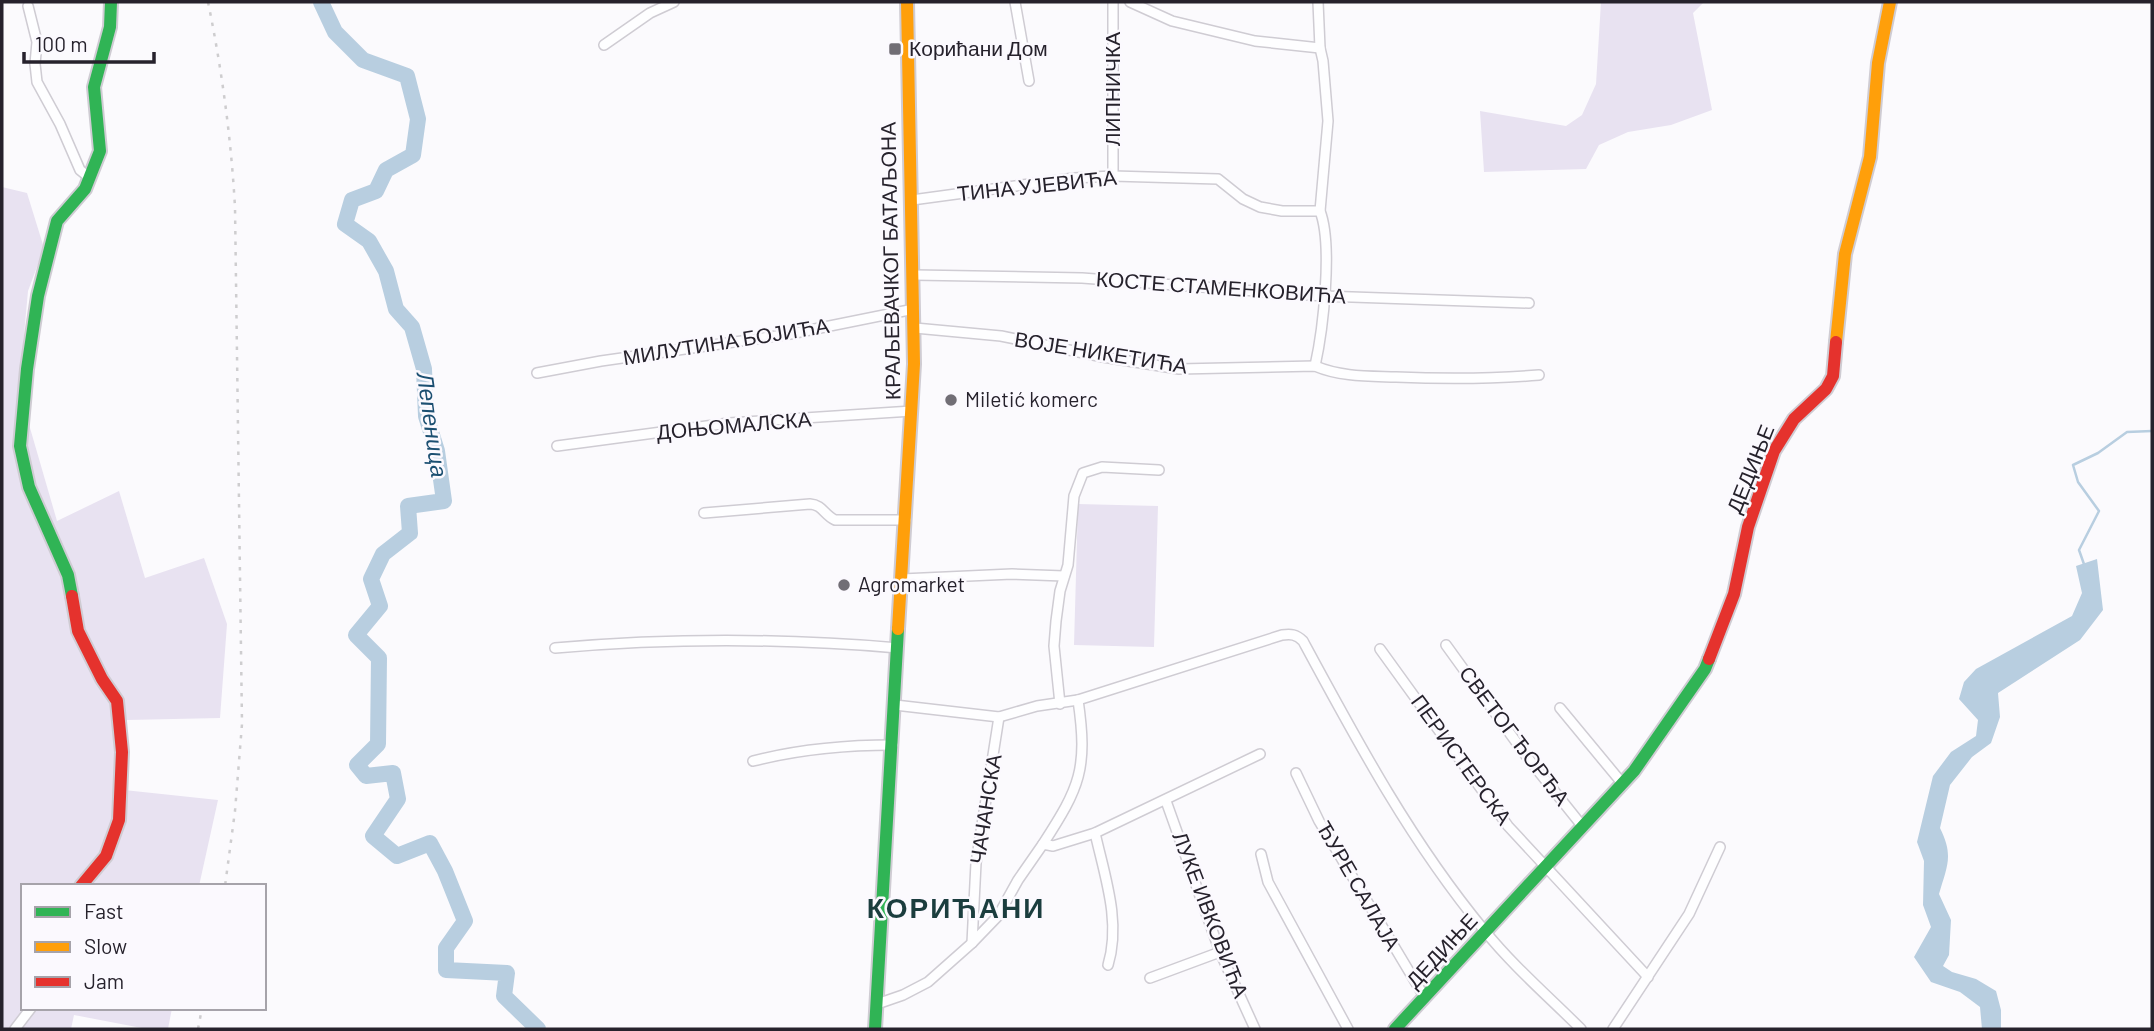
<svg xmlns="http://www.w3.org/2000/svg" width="2154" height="1031" font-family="Barlow,sans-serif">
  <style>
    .green { fill: #e8e2f1 }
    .water { fill: #b8cee0 }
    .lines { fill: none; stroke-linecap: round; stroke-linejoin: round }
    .stream { stroke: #b8cee0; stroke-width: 2.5 }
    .river { stroke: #b8cee0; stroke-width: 16 }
    .street-casing { stroke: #cfccd3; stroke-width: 12 }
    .fast-casing { stroke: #cfccd3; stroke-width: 16 }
    .slow-casing { stroke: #cfccd3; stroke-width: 16 }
    .jam-casing { stroke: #cfccd3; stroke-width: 16 }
    .street { stroke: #fefeff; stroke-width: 9 }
    .fast { stroke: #30b455; stroke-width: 12 }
    .slow { stroke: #ff9f0a; stroke-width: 12 }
    .jam { stroke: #e5322d; stroke-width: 12 }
    .rail { stroke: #cecdcf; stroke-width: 2.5; stroke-dasharray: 3.5 7; stroke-linecap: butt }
    .poi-dot { fill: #716e75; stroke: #fbf9fe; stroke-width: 2.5 }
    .labels { text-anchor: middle; stroke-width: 5; stroke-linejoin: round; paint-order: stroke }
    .poi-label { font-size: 21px; fill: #26222c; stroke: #fbf9fe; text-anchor: start }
    .street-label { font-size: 21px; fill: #26222c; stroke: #fbf9fe }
    .water-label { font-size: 23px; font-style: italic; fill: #1b4f71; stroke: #fbf9fe }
    .district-label { font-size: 28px; font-weight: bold; letter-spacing: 2px; fill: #1b3d3e; stroke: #fbf9fe }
  </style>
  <rect width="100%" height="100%" fill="#fbfafd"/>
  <g class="green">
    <path d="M1601 2H1704L1693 13 1712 110 1671 125 1628 132 1599 145 1586 169 1484 172 1480 111 1566 126 1582 115 1596 84Z"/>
    <path d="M2 187 27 193 44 248 28 291 19 390 57 521 119 491 145 578 204 558 227 624 220 718 127 720 124 790 218 800 199 886H23V1008H172L168 1029H147L74 1015 71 1029H2Z"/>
    <path d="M1078 504 1158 506 1154 647 1074 645Z"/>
  </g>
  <path class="water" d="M2097 559 2103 610 2080 640 1998 693 2000 717 1991 743 1972 757 1950 785 1940 828C1954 856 1947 866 1939 894L1951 920 1949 955 1943 966 1952 972 1976 979 1996 991 2001 1010V1029H1982L1980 1007 1960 992 1931 982 1914 957 1931 927 1923 905 1924 861 1917 842 1933 776 1951 752 1976 736 1978 720 1959 699 1964 682 1976 669 2072 616 2082 593 2076 566Z"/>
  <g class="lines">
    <path class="stream" d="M2085 567 2079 550 2099 511 2078 482 2073 465 2098 453 2127 432 2152 431"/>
    <path class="river" d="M321 2 335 32 363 60 407 76 418 119 413 155 386 170 376 191 352 200 345 224 369 241 386 271 396 309 412 327 424 369 426 416 437 451 444 501 408 506 410 533 383 554 371 579 380 606 356 635 379 658 378 744 357 765 366 776 393 773 398 799 373 836 397 856 430 843 445 871 465 921 446 948V970L507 973 504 996 538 1029"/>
    <defs>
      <g id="street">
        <path d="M1015 2 1029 81"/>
        <path d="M1113 2V176"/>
        <path d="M1130 2 1172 21 1255 41 1320 48"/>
        <path d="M28 6 37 42 35 64 37 82 60 124 80 170 90 178"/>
        <path d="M604 45 650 13 674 2"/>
        <path d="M912 200 1074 178 1113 176 1218 179 1243 199 1260 207 1282 211H1320"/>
        <path d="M914 275 1082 278 1323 296 1529 303"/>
        <path d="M915 328 1001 336 1103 357 1179 369 1315 366C1341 377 1368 376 1396 377 1444 379 1491 379 1539 375"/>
        <path d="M1315 366C1323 330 1333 245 1320 211L1328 121 1323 61 1320 48 1318 2"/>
        <path d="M537 373 601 361 790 334 914 309"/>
        <path d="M557 446 729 423 912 411"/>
        <path d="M704 513 810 504C823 505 824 515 835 520H906"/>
        <path d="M902 579 1012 574 1064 576"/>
        <path d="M1446 645 1527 757 1583 827"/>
        <path d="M555 648C670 638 783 638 898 648"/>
        <path d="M1380 649 1508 826 1648 977"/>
        <path d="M1060 704 1054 646 1056 621 1060 591 1068 565 1074 496 1083 473 1102 467 1159 470"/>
        <path d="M895 705 999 717 1037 706 1078 700 1282 635C1291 634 1296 634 1303 641 1357 741 1411 842 1484 930 1513 966 1549 997 1581 1029"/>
        <path d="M1560 708 1622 783"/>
        <path d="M753 761C800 749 846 745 893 745"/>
        <path d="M1296 773 1319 821 1425 998"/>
        <path d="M1166 801 1220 952 1255 1029"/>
        <path d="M1095 833C1105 877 1121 922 1108 965"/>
        <path d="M1043 844C1080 787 1088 769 1078 700"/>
        <path d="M1261 854 1268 882 1348 1029"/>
        <path d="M972 943 976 863 999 717"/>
        <path d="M1150 978 1220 952"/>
        <path d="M877 1004 903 995 928 982 972 943 998 916 1018 880 1043 844 1053 846 1095 833 1260 754"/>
        <path d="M15 1029 31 1008"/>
        <path d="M1613 1029 1689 914 1720 847"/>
      </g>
      <g id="fast">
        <path d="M72 596 68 575 29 487 20 446 27 369 38 296 57 221 85 189 100 151 94 87 110 27 111 2"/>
        <path d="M875 1029 898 629"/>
        <path d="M1395 1029 1634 771 1705 669 1709 659"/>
      </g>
      <g id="slow">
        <path d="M1836 342 1845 254 1870 157 1878 63 1890 2"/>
        <path d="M898 629 914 364 907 2"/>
      </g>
      <g id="jam">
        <path d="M72 596 78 631 102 679 117 701 122 752 119 820 106 856 81 886"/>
        <path d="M1709 659 1734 594 1748 527 1774 451 1794 419 1826 389 1833 376 1836 342"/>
      </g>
    </defs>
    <use href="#street" class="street-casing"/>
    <use href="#fast" class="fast-casing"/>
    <use href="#slow" class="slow-casing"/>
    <use href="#jam" class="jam-casing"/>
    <use href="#street" class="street"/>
    <use href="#fast" class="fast"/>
    <use href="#slow" class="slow"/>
    <use href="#jam" class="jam"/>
    <g class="rail">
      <path d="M208 2C222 70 231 138 235 207L242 724 235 811 225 886"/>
      <path d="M198 1029 202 1008"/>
    </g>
  </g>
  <g class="poi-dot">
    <rect x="888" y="42" width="14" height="14" rx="3.5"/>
    <circle cx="951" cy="400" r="7"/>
    <circle cx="844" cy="585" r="7"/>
  </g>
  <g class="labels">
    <g class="poi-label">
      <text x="909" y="56">Корићани Дом</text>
      <text x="965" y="407">Miletić komerc</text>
      <text x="858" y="592">Agromarket</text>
    </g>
    <g class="street-label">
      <text transform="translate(1113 89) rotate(-90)" y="7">ЛИПНИЧКА</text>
      <text transform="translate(1037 186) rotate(-6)" y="7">ТИНА УЈЕВИЋА</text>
      <text transform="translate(891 261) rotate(-91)" y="7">КРАЉЕВАЧКОГ БАТАЉОНА</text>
      <text transform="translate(1221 288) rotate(4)" y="7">КОСТЕ СТАМЕНКОВИЋА</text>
      <text transform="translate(726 342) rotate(-9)" y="7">МИЛУТИНА БОЈИЋА</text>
      <text transform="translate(1101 353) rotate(9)" y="7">ВОЈЕ НИКЕТИЋА</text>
      <text transform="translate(734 426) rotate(-5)" y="7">ДОЊОМАЛСКА</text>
      <text transform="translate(1751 469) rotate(-68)" y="7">ДЕДИЊЕ</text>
      <text transform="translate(1514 736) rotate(53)" y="7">СВЕТОГ ЂОРЂА</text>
      <text transform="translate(1461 760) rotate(54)" y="7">ПЕРИСТЕРСКА</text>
      <text transform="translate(986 809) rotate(-81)" y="7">ЧАЧАНСКА</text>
      <text transform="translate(1358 886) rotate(60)" y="7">ЂУРЕ САЛАЈА</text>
      <text transform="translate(1210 915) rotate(69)" y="7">ЛУКЕ ИВКОВИЋА</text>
      <text transform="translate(1442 951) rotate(-47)" y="7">ДЕДИЊЕ</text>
    </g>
    <g class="water-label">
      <text transform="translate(432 425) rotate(82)" y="8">Лепеница</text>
    </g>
    <g class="district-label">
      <text x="956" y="918">КОРИЋАНИ</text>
    </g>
  </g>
  <rect width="2154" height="1031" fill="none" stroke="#26222c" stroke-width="7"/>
  <rect x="21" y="884" width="245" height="126" fill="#fbf9fe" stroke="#a6a3aa" stroke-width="2"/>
  <rect x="35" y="907" width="35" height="10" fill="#30b455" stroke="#a6a3aa" stroke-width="2"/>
  <text x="84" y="919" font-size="21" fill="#26222c">Fast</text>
  <rect x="35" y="942" width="35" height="10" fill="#ff9f0a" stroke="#a6a3aa" stroke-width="2"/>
  <text x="84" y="954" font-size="21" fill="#26222c">Slow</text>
  <rect x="35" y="977" width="35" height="10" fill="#e5322d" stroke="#a6a3aa" stroke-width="2"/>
  <text x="84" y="989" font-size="21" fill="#26222c">Jam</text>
  <path d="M24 52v10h130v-10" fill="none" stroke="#26222c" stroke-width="3.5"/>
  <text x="35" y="52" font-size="21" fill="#26222c" stroke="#fbf9fe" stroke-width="5" paint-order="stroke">100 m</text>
</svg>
